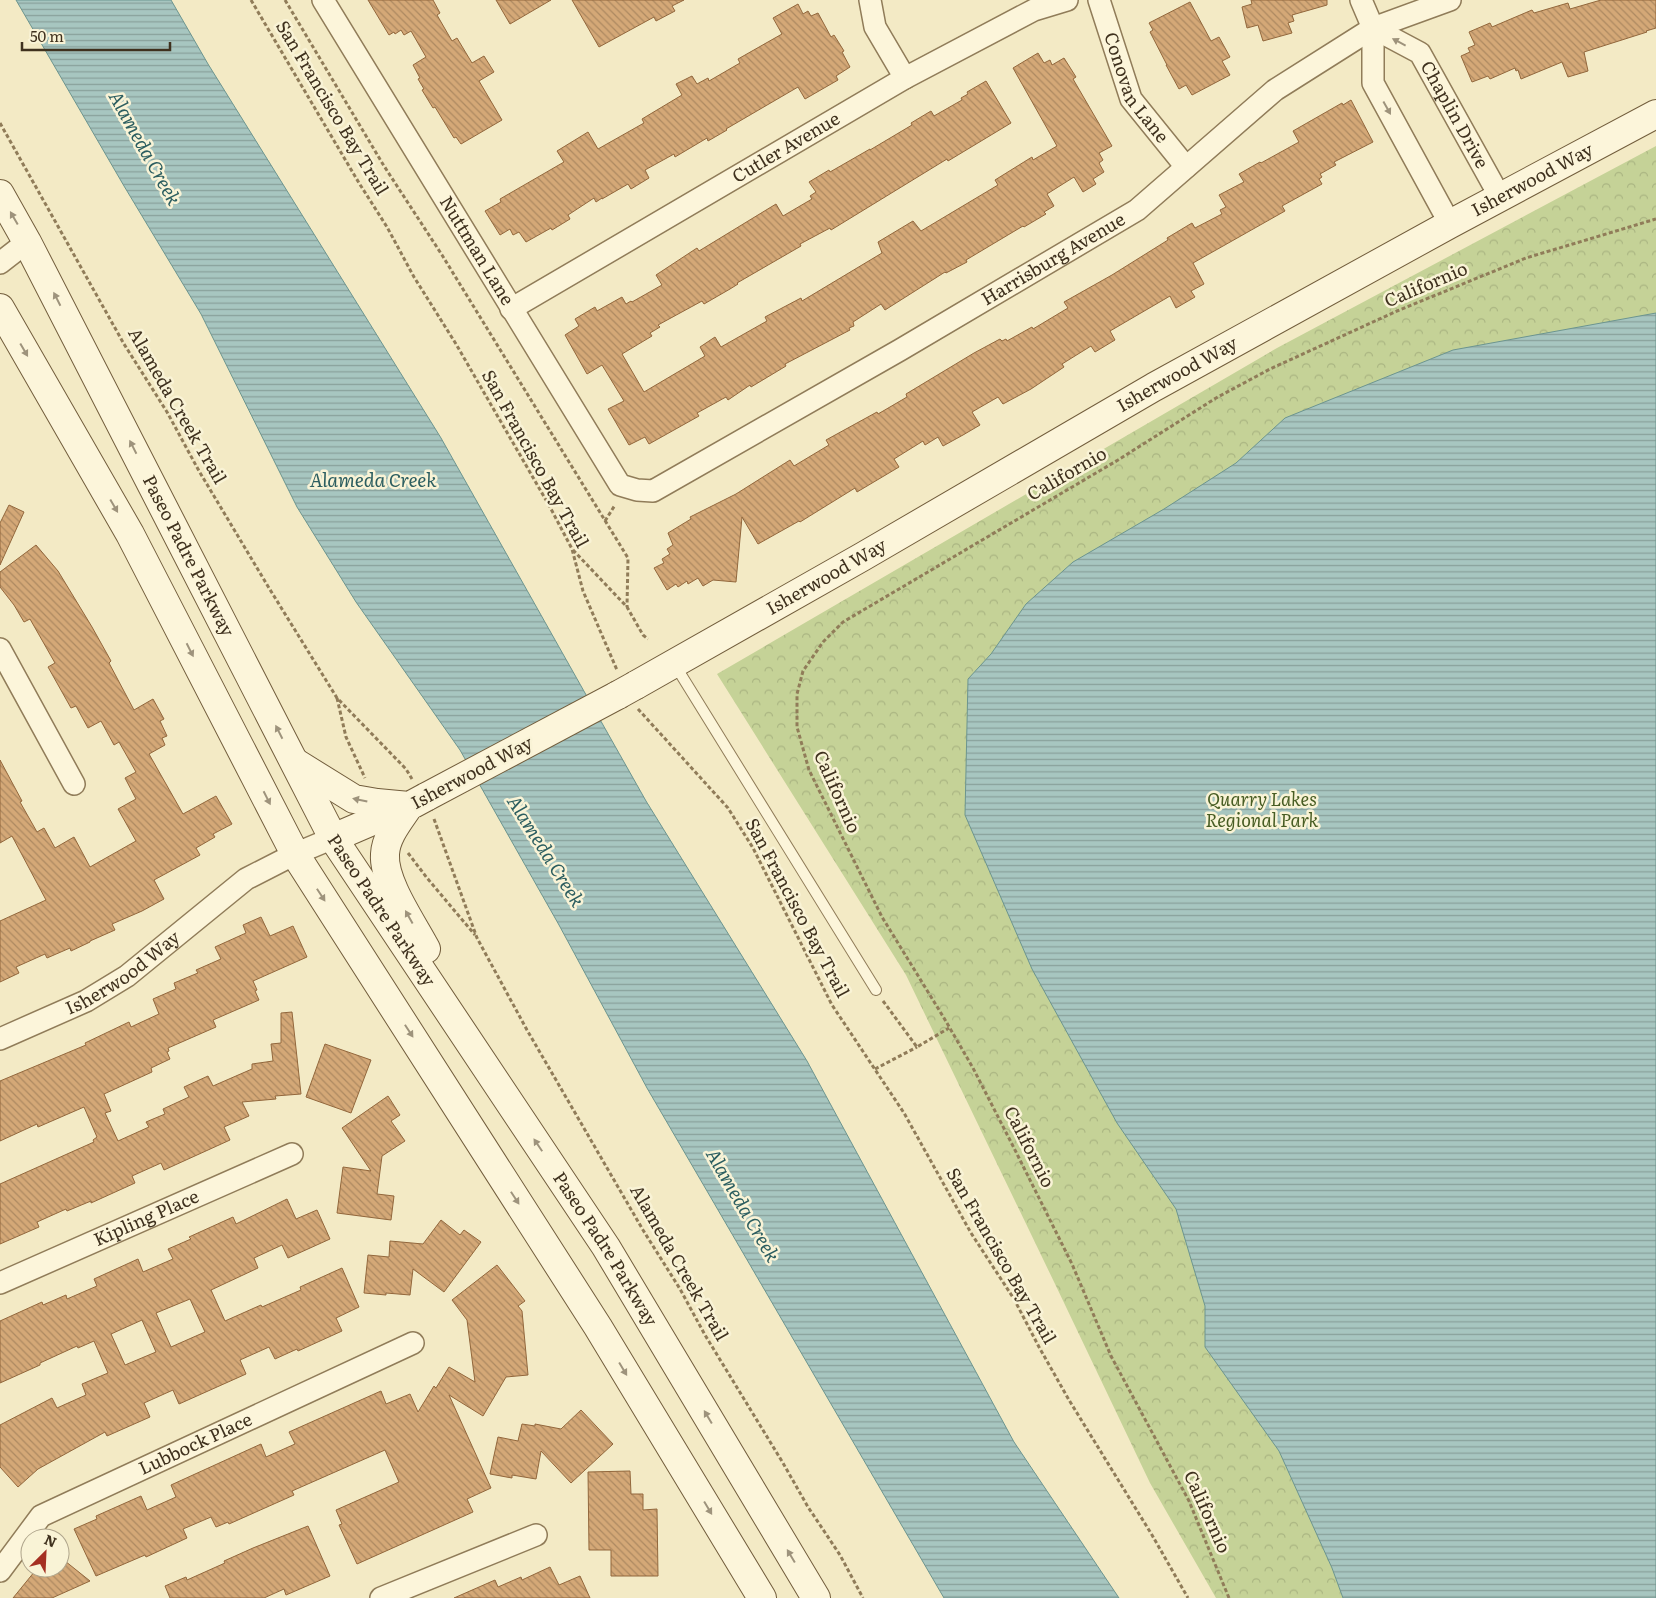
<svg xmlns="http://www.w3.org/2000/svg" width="1656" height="1598" font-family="Literata,serif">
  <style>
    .park { fill: url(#park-crowns) }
    .water { fill: url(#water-rules); stroke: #6c958f }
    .building { fill: url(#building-back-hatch); stroke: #92673c; fill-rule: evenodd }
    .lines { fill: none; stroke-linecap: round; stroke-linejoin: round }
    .lane-casing { stroke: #907c59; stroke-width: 12 }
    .street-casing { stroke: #907c59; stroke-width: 24 }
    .secondary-casing { stroke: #725d3c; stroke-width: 30 }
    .path { stroke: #907c59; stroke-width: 3; stroke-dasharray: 4 2.5; stroke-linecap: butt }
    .lane { stroke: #fcf5da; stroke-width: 10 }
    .street { stroke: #fcf5da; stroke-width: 21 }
    .secondary { stroke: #fcf5da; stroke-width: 28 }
    .secondary-bridge-casing { stroke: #725d3c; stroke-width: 30; stroke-linecap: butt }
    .secondary-bridge { stroke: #fcf5da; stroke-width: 28 }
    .oneway { fill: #9e937c }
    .labels { text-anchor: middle; stroke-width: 5; stroke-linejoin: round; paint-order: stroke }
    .street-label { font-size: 18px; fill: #3f311e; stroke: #f9f3d6 }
    .park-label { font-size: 18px; font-style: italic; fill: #485d23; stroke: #f9f3d6 }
    .water-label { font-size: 19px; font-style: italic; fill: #2c5e60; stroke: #f9f3d6 }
  </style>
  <defs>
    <pattern id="park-crowns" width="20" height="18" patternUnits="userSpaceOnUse" patternTransform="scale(1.25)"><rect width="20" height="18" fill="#c5d297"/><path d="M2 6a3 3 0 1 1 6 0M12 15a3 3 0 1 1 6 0" fill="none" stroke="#aab582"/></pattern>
    <pattern id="water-rules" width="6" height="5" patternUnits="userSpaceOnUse" patternTransform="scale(1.25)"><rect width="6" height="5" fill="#a7c6c0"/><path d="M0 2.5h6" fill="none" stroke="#89a19b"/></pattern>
    <pattern id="building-back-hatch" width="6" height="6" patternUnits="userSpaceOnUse" patternTransform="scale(1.25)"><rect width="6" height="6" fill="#d4a877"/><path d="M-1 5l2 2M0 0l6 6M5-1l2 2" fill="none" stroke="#ad8961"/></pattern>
  </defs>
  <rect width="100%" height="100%" fill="#f3eac5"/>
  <path class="park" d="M1656 146V1598H1216L1150 1483 1056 1286 906 975 717 674 1277 348Z"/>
  <g class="water">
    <path d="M16 0H171L208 64 441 438 646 801 807 1061 1014 1442 1119 1598H944L647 1088 559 925 460 750 356 602 297 507 201 314 124 186Z"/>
    <path d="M1656 313V1598H1343L1332 1568 1279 1451 1205 1347V1306L1176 1209 1117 1123 1032 969 965 815 968 679 991 654 1026 604 1073 562 1164 509 1236 463 1285 418 1453 350Z"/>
  </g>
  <g class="building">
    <path d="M368 0H433L440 13 437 15 452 41 457 38 472 63 484 56 494 72 479 81 502 120 461 144 456 137 454 138 435 107 433 108 422 90 424 89 418 79 420 78 413 65 426 57 411 31 404 35 401 30 395 34 394 32 389 35Z"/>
    <path d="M496 0H551L510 24Z"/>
    <path d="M572 0H684L672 6 675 11 656 21 654 17 599 47Z"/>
    <path d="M1251 0H1327V5L1292 15 1294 21 1288 23 1292 33 1263 41 1258 25 1247 28 1242 7 1252 4Z"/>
    <path d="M1601 0H1656V28L1646 31 1647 32 1584 52 1588 71 1568 77 1562 62 1521 79 1518 70 1516 71 1515 68 1490 79 1488 76 1472 82 1461 56 1470 52 1468 48 1475 45 1469 32 1490 23 1492 27 1532 10 1534 13 1568 3 1570 9Z"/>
    <path d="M1190 2 1211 41 1219 37 1230 57 1222 61 1230 75 1192 95 1186 85 1179 89 1166 65H1167L1150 32 1153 30 1149 23Z"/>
    <path d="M798 4 803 14 808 11 811 16 818 13 831 37 834 35 844 51 842 52 850 67 836 76 838 80 805 99 798 87 726 129 727 130 708 141 707 138 675 157 674 154 645 170 649 178 631 189 628 184 602 199V198L596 202 594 198 568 215 570 219 552 230 551 228 526 242 519 232 513 235 510 229 500 235 485 211 501 202 500 199 564 162 557 151 588 132 598 149 644 123 642 119 682 95 676 84 692 76 697 84 708 78 709 81 740 63 738 59 782 34 773 18Z"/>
    <path d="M1038 53 1044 63 1050 60 1052 65 1064 58 1076 77 1073 79 1112 146 1099 153 1103 160 1099 163 1104 172 1093 179 1096 184 1083 192 1074 177 1047 194 1054 206 1044 212 1046 214 1024 227 1023 226 966 260 967 262 946 273 945 272 885 310 881 304 853 322 854 326 849 328 850 330 785 364 786 366 751 387 750 385 728 400 726 397 697 413 699 416 649 444 645 437 629 445 608 409 624 401 602 365 587 374 565 335 579 326 575 319 595 307 597 311 622 297 626 304 631 301 632 302 662 285 656 275 697 248 699 251 776 204 783 216 812 199 810 196 816 192 809 182 829 170 830 172 870 149V150L912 125 911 123 931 111 934 116 962 100 961 98 968 94 967 92 986 81 1011 123 948 161 947 159 831 230 830 228 800 244 801 246 737 283 738 284 730 289 704 304 702 301 658 325 660 327 650 333 652 336 622 354 644 392 705 356 700 347 715 337 721 347 767 321 765 317 801 298 802 301 882 253 878 242 913 221 921 231 998 185 995 180 1032 157 1033 160 1057 146 1013 68Z"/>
    <path d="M1351 100 1373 142 1334 162 1336 165 1320 174 1322 177 1319 179 1322 184 1282 206 1285 211 1193 263 1204 284 1191 291 1195 297 1176 308 1170 296 1110 331 1115 340 1095 352 1091 346 1062 364 1064 367 1031 389 1003 404 998 397 972 412 980 425 963 435 943 446 938 437 925 445 923 441 894 459 899 467 857 492 855 488 800 522 799 521 758 544 742 517 736 582 713 580 703 586 698 578 688 584 687 581 678 587 676 584 667 590 654 568 664 563 662 559 670 554 667 549 673 545 668 533 691 519 690 517 736 494 790 460 794 466 829 445 826 440 877 412 878 414 907 397 906 394 974 353 1000 339 1002 341 1006 339 1007 341 1032 327 1033 329 1068 308 1064 302 1112 275 1168 240 1167 238 1192 223 1195 228 1222 214 1220 210 1226 207 1219 195 1244 182 1239 174 1260 162 1261 163 1299 142 1293 131 1342 103 1343 105Z"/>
    <path d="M9 505 24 512 0 565V523Z"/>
    <path d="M36 545 58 571 92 627 111 661 109 663 134 710 153 699 164 719 160 721 167 736 162 738 165 745 149 754 183 814 216 796 232 824 213 834 215 837 196 848 200 855 154 880 164 899 142 911 112 924 115 930 90 941V942L71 951 70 948 47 958 45 954 16 967 19 973 0 982V921L46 900 12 836 0 843V760L22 801 20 802 37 832 44 828 55 848 74 837 90 867 136 841 118 809 136 799 125 778 136 772 119 742 114 745 101 721 88 728 76 706 71 708 48 667 55 663 30 619 24 622 14 605 0 587V572Z"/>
    <path d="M261 917 270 936 293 926 307 957 253 981 257 990 255 991 259 1000 213 1020 216 1027 168 1048 169 1051 167 1052 170 1059 151 1068 152 1072 104 1094 111 1111 105 1113 118 1141 149 1127 146 1122 165 1114 163 1109 189 1097 184 1087 208 1076 213 1086 252 1069V1064L273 1061 271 1044 281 1043V1013L292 1012 301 1094 275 1096 276 1099 242 1102 249 1116 224 1127 230 1140 164 1170 161 1163 132 1176 135 1183 91 1203V1201L67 1211 66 1209 37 1222 39 1227 0 1244V1184L94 1142 93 1140 97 1137 84 1107 38 1127 37 1124 0 1141V1081L86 1045 85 1043 129 1022 131 1027 159 1014 153 999 176 989 174 983 198 973 196 970 221 959 215 947 246 933 243 925Z"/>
    <path d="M325 1044 371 1060 351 1113 306 1097Z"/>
    <path d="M388 1096 400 1115 391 1121 405 1141 382 1156 377 1194 394 1196 391 1220 337 1213 343 1167 371 1171 342 1128Z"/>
    <path d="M287 1199 296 1219 317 1210 330 1239 288 1258 282 1245 254 1258 258 1268 211 1290 225 1321 261 1305 262 1307 301 1290 300 1287 342 1268 359 1307 336 1318 342 1331 298 1351 297 1349 275 1359 269 1347 240 1360 246 1374 179 1404 173 1390 144 1403 150 1417 107 1436 105 1432 38 1469 18 1487 0 1467V1425L52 1398 57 1408 86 1395 82 1384 108 1373 94 1341 78 1348 77 1346 40 1363V1365L0 1383V1321L42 1302 43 1305 66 1295 67 1299 97 1286 94 1279 138 1259 143 1272 173 1259 168 1249 191 1239 189 1237 233 1217 236 1224ZM190 1299 205 1332 171 1347 156 1313ZM142 1320 156 1352 125 1365 111 1334Z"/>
    <path d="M441 1220 460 1235 464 1230 481 1242 444 1292 413 1269 410 1295 386 1293V1295L364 1293 368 1255 389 1257 390 1241 423 1244Z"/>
    <path d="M497 1265 525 1301 518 1306 522 1311 528 1375 506 1377 483 1416 449 1395 491 1488 467 1499 473 1512 357 1564 339 1525 342 1524 336 1510 399 1482 385 1450 292 1491 294 1495 229 1524 228 1522 216 1527 211 1517 183 1529 187 1538 146 1557 145 1555 96 1576 74 1529 97 1519 96 1516 141 1496 147 1510 176 1497 171 1485 261 1444 266 1457 295 1444 289 1432 381 1391 386 1404 410 1394 418 1412 434 1386 436 1388 449 1367 475 1382 467 1320 452 1300Z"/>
    <path d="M581 1410 613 1444 571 1483 541 1451 536 1479 512 1475V1478L490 1474 498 1437 518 1441 522 1424 535 1426V1424L561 1429Z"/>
    <path d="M630 1471 631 1494H643V1510L657 1509 658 1576H611V1550H589L588 1472Z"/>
    <path d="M308 1526 330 1576 286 1595 284 1589 264 1598H170L165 1586 186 1577 187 1580 225 1563 224 1561 253 1548Z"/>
    <path d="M60 1557 90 1581 52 1598H13L35 1571 40 1575 46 1568H60Z"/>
    <path d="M550 1567 559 1585 580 1576 590 1598H454L495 1580 498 1587 521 1577 522 1580Z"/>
  </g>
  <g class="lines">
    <defs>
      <path id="lane" d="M675 665 876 990"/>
      <g id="street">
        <path id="s1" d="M323 0 620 485 637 490 653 491 900 350 1137 210 1275 90 1373 28 1450 0"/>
        <path d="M870 0 875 27 905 78"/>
        <path id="s2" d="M1099 0 1131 99 1186 167"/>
        <path d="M1361 0 1373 28V83L1450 224"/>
        <path id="s3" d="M1373 28 1420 53 1500 197"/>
        <path d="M0 263 27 242"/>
        <path id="s4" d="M511 309 905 78 1034 10 1067 0"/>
        <path d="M0 649 74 784"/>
        <path id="s5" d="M0 1039 86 1001 127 976 246 879 295 854 333 838"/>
        <path id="s6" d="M0 1283 292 1154"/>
        <path id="s7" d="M0 1571 41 1516 413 1343"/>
        <path d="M381 1598 536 1535"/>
      </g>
      <g id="secondary">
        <path id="s8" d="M0 194 27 242 333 838 606 1247 816 1598"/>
        <path d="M0 308 130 534 295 854 598 1327 762 1598"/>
        <path id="s9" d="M636 685 862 557 1154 387 1450 224 1656 114"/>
        <path d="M296 763 354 799 377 803 409 806"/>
        <path d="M426 797 618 695"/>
        <path d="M409 806C399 821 386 836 385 854 383 882 413 924 426 949"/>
        <path d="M333 838 405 807"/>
      </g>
    </defs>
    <use href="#lane" class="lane-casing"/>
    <use href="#street" class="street-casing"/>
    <use href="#secondary" class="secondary-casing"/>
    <g class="path">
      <path d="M251 0 359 183 387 227 414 277 456 344 550 507 572 549 583 591 617 670"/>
      <path d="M285 0 384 166 442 255 628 558 627 607"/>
      <path d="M0 123 124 344 167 412 199 471 269 588 337 698 406 769 412 779"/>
      <path d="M605 521 615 505"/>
      <path d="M573 550 627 607 643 635 648 639"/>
      <path d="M337 698 346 737 365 778"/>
      <path d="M638 709 728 808 753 848 832 1005 904 1113 971 1233 1014 1299 1039 1347 1069 1400 1152 1535 1188 1598"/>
      <path d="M434 819 477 938 527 1030 643 1230 680 1289 705 1335 783 1463 808 1507 840 1555 863 1598"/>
      <path d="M408 853 427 878 475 935"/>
      <path d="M883 1001 917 1047 949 1028"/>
      <path d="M875 1069 917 1047"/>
      <path d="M1229 1598 1189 1501 1111 1356 1072 1264 1014 1148 973 1068 944 1018 882 917 809 770 797 727V694L803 671 823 642 843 622 1118 460 1216 398 1270 369 1397 311 1526 258 1656 219"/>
    </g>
    <use href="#lane" class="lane"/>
    <use href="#street" class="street"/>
    <use href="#secondary" class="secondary"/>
    <defs>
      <g id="secondary-bridge">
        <path d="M618 695 636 685"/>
        <path d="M413 804 426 797"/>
      </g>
    </defs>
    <use href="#secondary-bridge" class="secondary-bridge-casing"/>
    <use href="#secondary-bridge" class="secondary-bridge"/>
  </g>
  <defs><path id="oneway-solid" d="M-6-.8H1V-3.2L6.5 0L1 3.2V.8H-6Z" transform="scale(1.25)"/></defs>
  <g class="oneway">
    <use href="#oneway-solid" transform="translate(1399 42) rotate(-152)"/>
    <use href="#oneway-solid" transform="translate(1387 108) rotate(61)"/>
    <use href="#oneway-solid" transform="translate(14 218) rotate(-120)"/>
    <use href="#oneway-solid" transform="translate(57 299) rotate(-117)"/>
    <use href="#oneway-solid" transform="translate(24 350) rotate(60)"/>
    <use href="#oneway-solid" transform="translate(133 447) rotate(-117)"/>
    <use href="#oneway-solid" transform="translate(114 506) rotate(60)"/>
    <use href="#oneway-solid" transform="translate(190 650) rotate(63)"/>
    <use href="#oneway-solid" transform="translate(279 732) rotate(-117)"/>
    <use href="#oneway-solid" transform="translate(267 798) rotate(63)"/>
    <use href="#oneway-solid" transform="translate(360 800) rotate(-168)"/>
    <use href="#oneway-solid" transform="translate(321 895) rotate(57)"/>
    <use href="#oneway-solid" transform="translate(409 917) rotate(-119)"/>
    <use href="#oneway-solid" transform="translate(409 1031) rotate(57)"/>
    <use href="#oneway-solid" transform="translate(538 1145) rotate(-124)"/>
    <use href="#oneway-solid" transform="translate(515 1198) rotate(57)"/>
    <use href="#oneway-solid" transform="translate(623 1369) rotate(59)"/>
    <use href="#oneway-solid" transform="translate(708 1417) rotate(-121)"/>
    <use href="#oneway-solid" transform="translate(708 1508) rotate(59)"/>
    <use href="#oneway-solid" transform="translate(791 1556) rotate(-121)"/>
  </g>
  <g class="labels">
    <g class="street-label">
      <text dy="6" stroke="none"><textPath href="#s2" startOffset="96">Conovan Lane</textPath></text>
      <text transform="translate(332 108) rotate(59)" y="6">San Francisco Bay Trail</text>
      <text dy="6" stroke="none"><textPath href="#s3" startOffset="124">Chaplin Drive</textPath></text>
      <text dy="6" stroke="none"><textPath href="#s4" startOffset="319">Cutler Avenue</textPath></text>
      <text dy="6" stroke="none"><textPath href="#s9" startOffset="1029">Isherwood Way</textPath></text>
      <text dy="6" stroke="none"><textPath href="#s1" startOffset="294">Nuttman Lane</textPath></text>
      <text dy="6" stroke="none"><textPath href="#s1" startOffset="1065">Harrisburg Avenue</textPath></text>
      <text transform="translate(1426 285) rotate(-23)" y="6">Californio</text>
      <text dy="6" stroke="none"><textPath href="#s9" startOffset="624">Isherwood Way</textPath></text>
      <text transform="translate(177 406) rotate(60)" y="6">Alameda Creek Trail</text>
      <text transform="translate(535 459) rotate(61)" y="6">San Francisco Bay Trail</text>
      <text transform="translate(1067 474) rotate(-30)" y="6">Californio</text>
      <text dy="6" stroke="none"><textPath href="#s8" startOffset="408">Paseo Padre Parkway</textPath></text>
      <text dy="6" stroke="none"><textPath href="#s9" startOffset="219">Isherwood Way</textPath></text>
      <text transform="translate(472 773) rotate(-28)" y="6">Isherwood Way</text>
      <text transform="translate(837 792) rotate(66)" y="6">Californio</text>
      <text transform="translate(797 908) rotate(62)" y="6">San Francisco Bay Trail</text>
      <text dy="6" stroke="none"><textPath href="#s8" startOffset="812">Paseo Padre Parkway</textPath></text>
      <text dy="6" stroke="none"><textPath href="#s5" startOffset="140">Isherwood Way</textPath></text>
      <text transform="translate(1029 1147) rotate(63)" y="6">Californio</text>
      <text dy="6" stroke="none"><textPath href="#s6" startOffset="160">Kipling Place</textPath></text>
      <text dy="6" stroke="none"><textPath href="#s8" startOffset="1218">Paseo Padre Parkway</textPath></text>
      <text transform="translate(1001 1256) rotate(60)" y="6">San Francisco Bay Trail</text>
      <text transform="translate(679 1263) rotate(60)" y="6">Alameda Creek Trail</text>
      <text dy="6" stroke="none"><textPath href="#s7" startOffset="239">Lubbock Place</textPath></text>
      <text transform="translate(1207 1512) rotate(66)" y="6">Californio</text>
    </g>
    <g class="park-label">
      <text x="1262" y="806">Quarry Lakes<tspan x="1262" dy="21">Regional Park</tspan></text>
    </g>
    <g class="water-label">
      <text transform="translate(145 148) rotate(61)" y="7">Alameda Creek</text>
      <text x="373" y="487">Alameda Creek</text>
      <text transform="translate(546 851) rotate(58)" y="7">Alameda Creek</text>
      <text transform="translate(743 1205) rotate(60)" y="7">Alameda Creek</text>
    </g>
  </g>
  <g transform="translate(45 1553) rotate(24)"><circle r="24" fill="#f9f3d6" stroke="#afa58c"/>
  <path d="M0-4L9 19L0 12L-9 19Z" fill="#a52f22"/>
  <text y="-8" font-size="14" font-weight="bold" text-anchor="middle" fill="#3f311e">N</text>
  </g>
  <path d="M22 42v8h148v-8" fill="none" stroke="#3f311e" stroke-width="2.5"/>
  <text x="30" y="42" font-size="15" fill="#3f311e" stroke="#f9f3d6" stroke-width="4" paint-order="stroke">50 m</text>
</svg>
